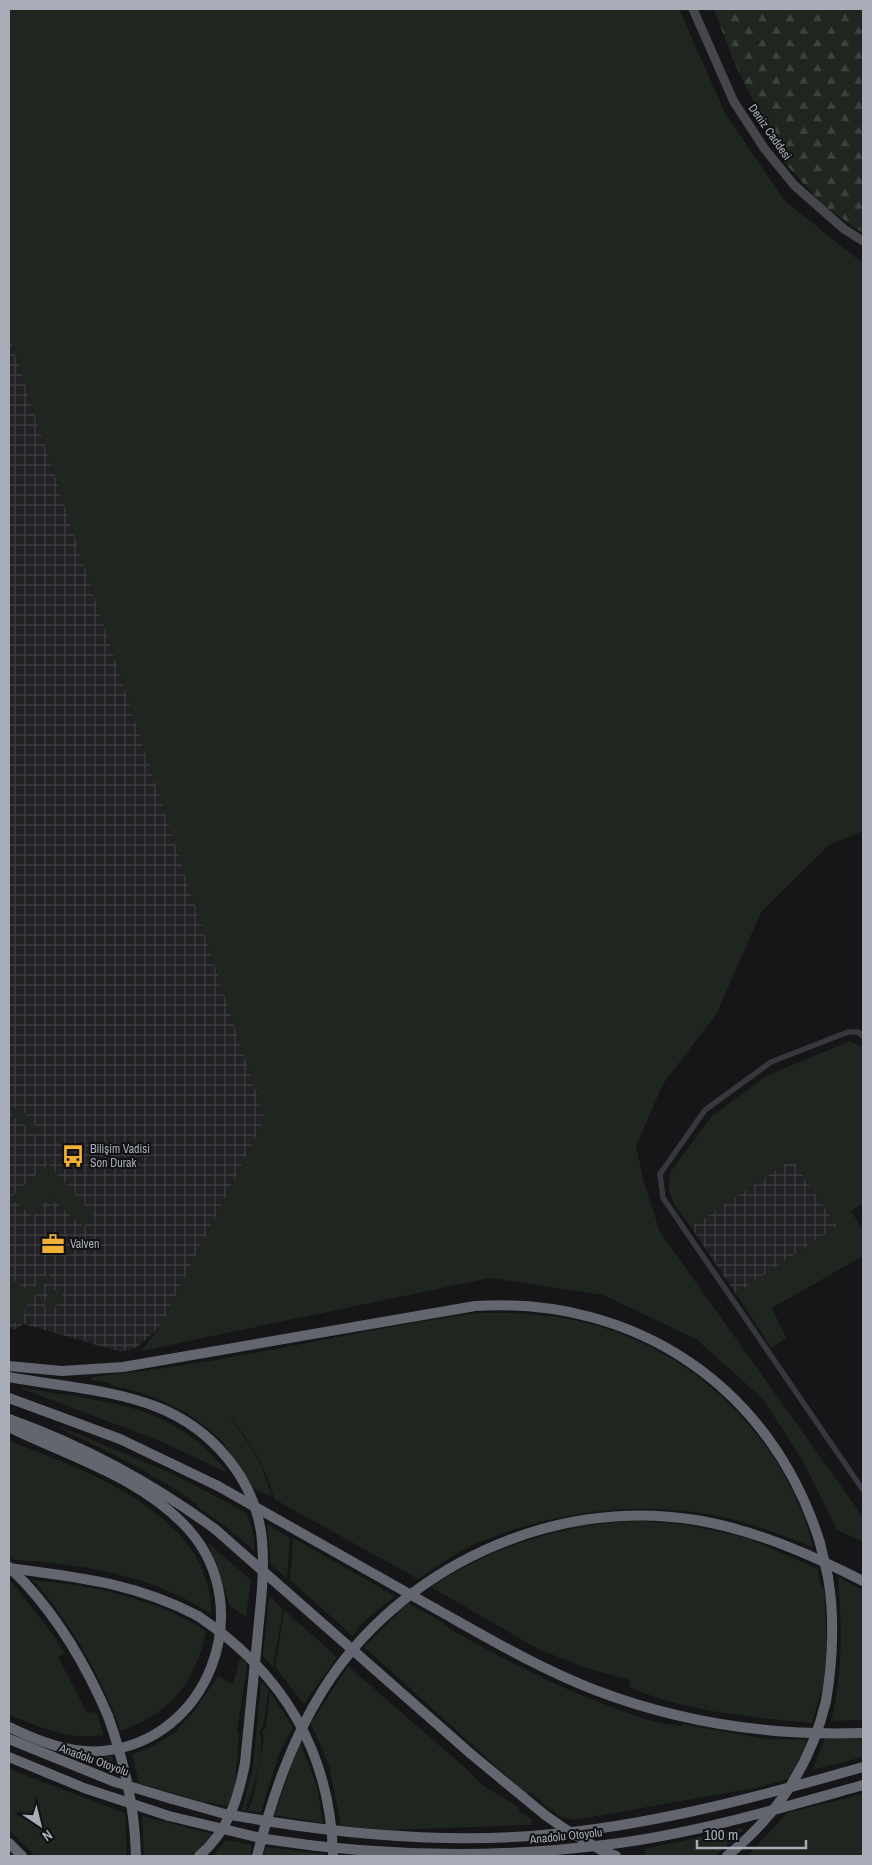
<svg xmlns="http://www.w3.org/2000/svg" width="872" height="1865" font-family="'Archivo Narrow',sans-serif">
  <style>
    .industrial { fill: url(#industrial-grid) }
    .grass { fill: #1e261f }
    .forest { fill: url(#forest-firs) }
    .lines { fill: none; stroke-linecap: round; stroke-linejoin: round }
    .street { stroke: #37383d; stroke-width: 5.5 }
    .secondary { stroke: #45474d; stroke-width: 9 }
    .highway { stroke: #63666e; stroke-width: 10 }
    .highway-bridge { stroke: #63666e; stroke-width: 10 }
    .labels { text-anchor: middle; stroke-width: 4; stroke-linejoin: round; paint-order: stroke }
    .street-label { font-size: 12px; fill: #a8adb8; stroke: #111113 }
    .poi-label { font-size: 12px; fill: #a8adb8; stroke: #111113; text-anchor: start }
  </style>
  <defs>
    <pattern id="industrial-grid" width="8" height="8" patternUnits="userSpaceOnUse" patternTransform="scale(1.25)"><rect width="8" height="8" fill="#222225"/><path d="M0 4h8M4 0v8" fill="none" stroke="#3f3f43"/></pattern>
    <pattern id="forest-firs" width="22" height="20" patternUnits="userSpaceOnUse" patternTransform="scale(1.25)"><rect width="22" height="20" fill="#1e261f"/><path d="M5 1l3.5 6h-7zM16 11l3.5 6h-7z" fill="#3c433d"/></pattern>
  </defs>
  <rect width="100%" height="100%" fill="#161618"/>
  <g class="industrial">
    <path d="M9 335 265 1119 160 1327 137 1347 121 1352 24 1324 15 1329 9 1328Z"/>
    <path d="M792 1159 837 1226 736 1294 691 1227Z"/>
  </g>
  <g class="grass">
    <path d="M9 9H679L725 113 784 200 856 258 863 261V831L829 845 761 912 717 1013 663 1084 636 1146 644 1183 660 1232 863 1517V1542L837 1530 803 1461 763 1399 696 1339 603 1295 490 1278 141 1351 160 1327 265 1119 9 335Z"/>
    <path d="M850 1041 863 1047V1203L851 1211 863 1230V1256L772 1308 786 1338 772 1348 736 1294 837 1226 792 1159 691 1227C676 1206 664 1198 671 1171L712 1116 766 1076Z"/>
    <path d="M18 1105 40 1131 36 1135 11 1115Z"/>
    <path d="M48 1164 94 1215 84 1227 49 1197 33 1216 10 1198Z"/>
    <path d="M47 1274 51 1277 25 1308V1313L16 1323 9 1320V1277L30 1292Z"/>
    <path d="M59 1289 63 1293 62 1300 53 1309 49 1310 45 1306C43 1299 51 1290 59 1289Z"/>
    <path d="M477 1313C517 1312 555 1314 594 1325 698 1353 787 1442 813 1547 784 1536 754 1524 723 1517 639 1499 551 1511 473 1545 454 1554 436 1567 418 1579L274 1499C266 1466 249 1440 228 1414L253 1450 262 1467 272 1497C265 1494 253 1490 249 1484 241 1473 236 1459 227 1448 197 1411 155 1395 110 1385V1383L92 1380 91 1377C221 1365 348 1331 477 1313Z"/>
    <path d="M17 1387C101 1402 171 1400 228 1473L160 1441Z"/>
    <path d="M61 1427 173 1474 247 1513 254 1536V1550L220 1522 196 1506 197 1504C154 1474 108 1451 61 1429Z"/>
    <path d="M9 1441C84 1469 213 1515 211 1614 153 1575 82 1564 14 1560L9 1555Z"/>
    <path d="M640 1521 687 1525 747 1538 818 1569 821 1587 824 1588 827 1648 823 1686 812 1723C752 1717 685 1712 629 1687L630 1680 586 1668 538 1649 431 1587C494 1546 564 1523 640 1521Z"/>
    <path d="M267 1524 290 1538 287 1578 271 1565Z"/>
    <path d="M293 1538 395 1596 361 1624 353 1636 290 1580Z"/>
    <path d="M207 1542 251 1580 246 1617 230 1606 217 1565Z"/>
    <path d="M838 1577 863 1590V1720L831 1721C843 1674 842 1626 838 1577Z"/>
    <path d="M9 1579 46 1625 65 1653 58 1657 87 1713 96 1712 104 1735C69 1741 41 1727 9 1715Z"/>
    <path d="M33 1580C94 1586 155 1598 206 1631 196 1681 170 1714 121 1731 102 1678 70 1621 33 1580Z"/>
    <path d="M269 1596 283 1609 273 1667 263 1656Z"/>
    <path d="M408 1603 444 1623V1625L455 1632C506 1660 557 1687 612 1707 635 1716 657 1724 682 1726L683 1724 766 1739 808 1740 789 1779 755 1788 574 1820 559 1816 529 1792 527 1794 364 1647Z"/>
    <path d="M284 1610 337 1657 304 1704 275 1667Z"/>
    <path d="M240 1658 247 1664 237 1732H239L235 1788 229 1806 200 1801 139 1783 132 1754 151 1747 178 1731 177 1729 194 1711 218 1676 233 1684Z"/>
    <path d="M348 1666 470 1772C481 1788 503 1796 519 1808V1811L532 1820 531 1825 389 1830 341 1826 329 1766 311 1723Z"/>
    <path d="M261 1682 269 1690 263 1727 260 1730C265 1752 253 1790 245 1811L242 1810 253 1768Z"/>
    <path d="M270 1692 293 1727 279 1754 261 1812 247 1811 252 1802 264 1739 262 1731 266 1728Z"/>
    <path d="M825 1739H863V1757L812 1770Z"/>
    <path d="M300 1742 317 1787 323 1823 274 1815Z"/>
    <path d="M112 1756 116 1775 87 1762 89 1759Z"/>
    <path d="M9 1769 125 1813 127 1856H36L33 1854 9 1830Z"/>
    <path d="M863 1794V1856H747L787 1813Z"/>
    <path d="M142 1816 212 1834 201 1848 191 1856H144Z"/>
    <path d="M743 1828V1831L736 1834V1838L714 1856H645L644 1849Z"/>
    <path d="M226 1840 252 1845 250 1856H213Z"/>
    <path d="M266 1847 324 1854V1856H263Z"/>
  </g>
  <path class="forest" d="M714 9H863V233L823 205 782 160 733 60Z"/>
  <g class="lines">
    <path class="street" d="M863 1036 858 1032H848L771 1062 705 1110 660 1174 663 1198 863 1490"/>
    <path class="secondary" d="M693 9 734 102 764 148 794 185 844 229 863 241"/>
    <g class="highway">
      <path d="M9 1366 62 1371 123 1367 475 1306C637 1296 772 1388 820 1543"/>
      <path d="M9 1377C57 1386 111 1389 157 1407 213 1429 256 1480 262 1540 265 1575 260 1608 257 1642 253 1683 249 1723 245 1763 238 1800 228 1831 199 1856"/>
      <path d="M9 1398 120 1439 218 1486"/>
      <path d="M9 1419C84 1446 151 1482 215 1529"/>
      <path d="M9 1427C69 1457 142 1477 189 1530 258 1608 209 1741 103 1751 70 1754 38 1741 9 1727"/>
      <path d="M9 1568C77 1577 136 1583 198 1616"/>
      <path d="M25 1583C61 1622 87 1667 108 1716"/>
      <path d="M436 1609C488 1638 540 1669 595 1690 681 1723 772 1736 863 1733"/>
      <path d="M826 1701C833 1659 835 1619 828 1577"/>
      <path d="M9 1739 115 1782 172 1799"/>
      <path d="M471 1754 545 1815"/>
      <path d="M9 1757 84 1788 169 1816"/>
      <path d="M272 1822C369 1837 466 1844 563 1833 665 1822 765 1795 863 1767"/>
      <path d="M265 1839C381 1857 496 1859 612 1844 697 1833 781 1808 863 1785"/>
      <path d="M9 1843 22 1856"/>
      <path d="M601 1850 616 1856"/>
      <path d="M257 1856C272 1798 291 1741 323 1690 399 1568 553 1496 696 1520 755 1530 810 1554 863 1581"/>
    </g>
    <g class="highway-bridge">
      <path d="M218 1486 436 1609"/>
      <path d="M215 1529 471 1754"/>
      <path d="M820 1543 828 1577"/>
      <path d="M9 1567 25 1583"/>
      <path d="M198 1616C283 1673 331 1753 333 1856"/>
      <path d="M108 1716C124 1761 135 1808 136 1856"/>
      <path d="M172 1799 225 1814 272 1822"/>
      <path d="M545 1815 565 1829 601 1850"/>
      <path d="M169 1816 265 1839"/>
      <path d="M727 1856C778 1815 811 1764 826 1701"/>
    </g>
  </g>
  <defs>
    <symbol id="bus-bare" viewBox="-9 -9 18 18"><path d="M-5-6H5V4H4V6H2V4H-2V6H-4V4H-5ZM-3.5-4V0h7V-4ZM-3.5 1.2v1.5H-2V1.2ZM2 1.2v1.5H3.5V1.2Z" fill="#f2b134" stroke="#111113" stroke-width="2.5" paint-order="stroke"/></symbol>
    <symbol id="office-bare" viewBox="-9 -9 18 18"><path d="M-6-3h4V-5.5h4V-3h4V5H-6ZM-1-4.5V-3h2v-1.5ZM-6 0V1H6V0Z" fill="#f2b134" stroke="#111113" stroke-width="2.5" paint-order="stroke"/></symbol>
  </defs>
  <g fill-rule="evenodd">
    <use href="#bus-bare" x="57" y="1140" width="32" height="32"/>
    <use href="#office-bare" x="37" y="1228" width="32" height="32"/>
  </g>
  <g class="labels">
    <g class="street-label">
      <text transform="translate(770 132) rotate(55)" y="4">Deniz Caddesi</text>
      <text transform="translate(94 1760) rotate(20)" y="4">Anadolu Otoyolu</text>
      <text transform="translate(566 1836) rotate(-6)" y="4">Anadolu Otoyolu</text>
    </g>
    <g class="poi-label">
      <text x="90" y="1153">Bilişim Vadisi<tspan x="90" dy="14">Son Durak</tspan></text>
      <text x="70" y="1248">Valven</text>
    </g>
  </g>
  <rect width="872" height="1865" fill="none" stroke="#a8adb8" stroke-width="20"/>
  <g transform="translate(40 1825) rotate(145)" stroke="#111113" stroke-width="4" paint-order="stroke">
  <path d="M0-4L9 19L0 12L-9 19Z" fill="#a8adb8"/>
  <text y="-8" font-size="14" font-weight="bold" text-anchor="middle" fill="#a8adb8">N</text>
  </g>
  <path d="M697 1840v8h109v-8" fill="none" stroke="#a8adb8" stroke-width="2.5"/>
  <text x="704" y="1840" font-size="15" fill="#a8adb8" stroke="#111113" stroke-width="4" paint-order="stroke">100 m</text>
</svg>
